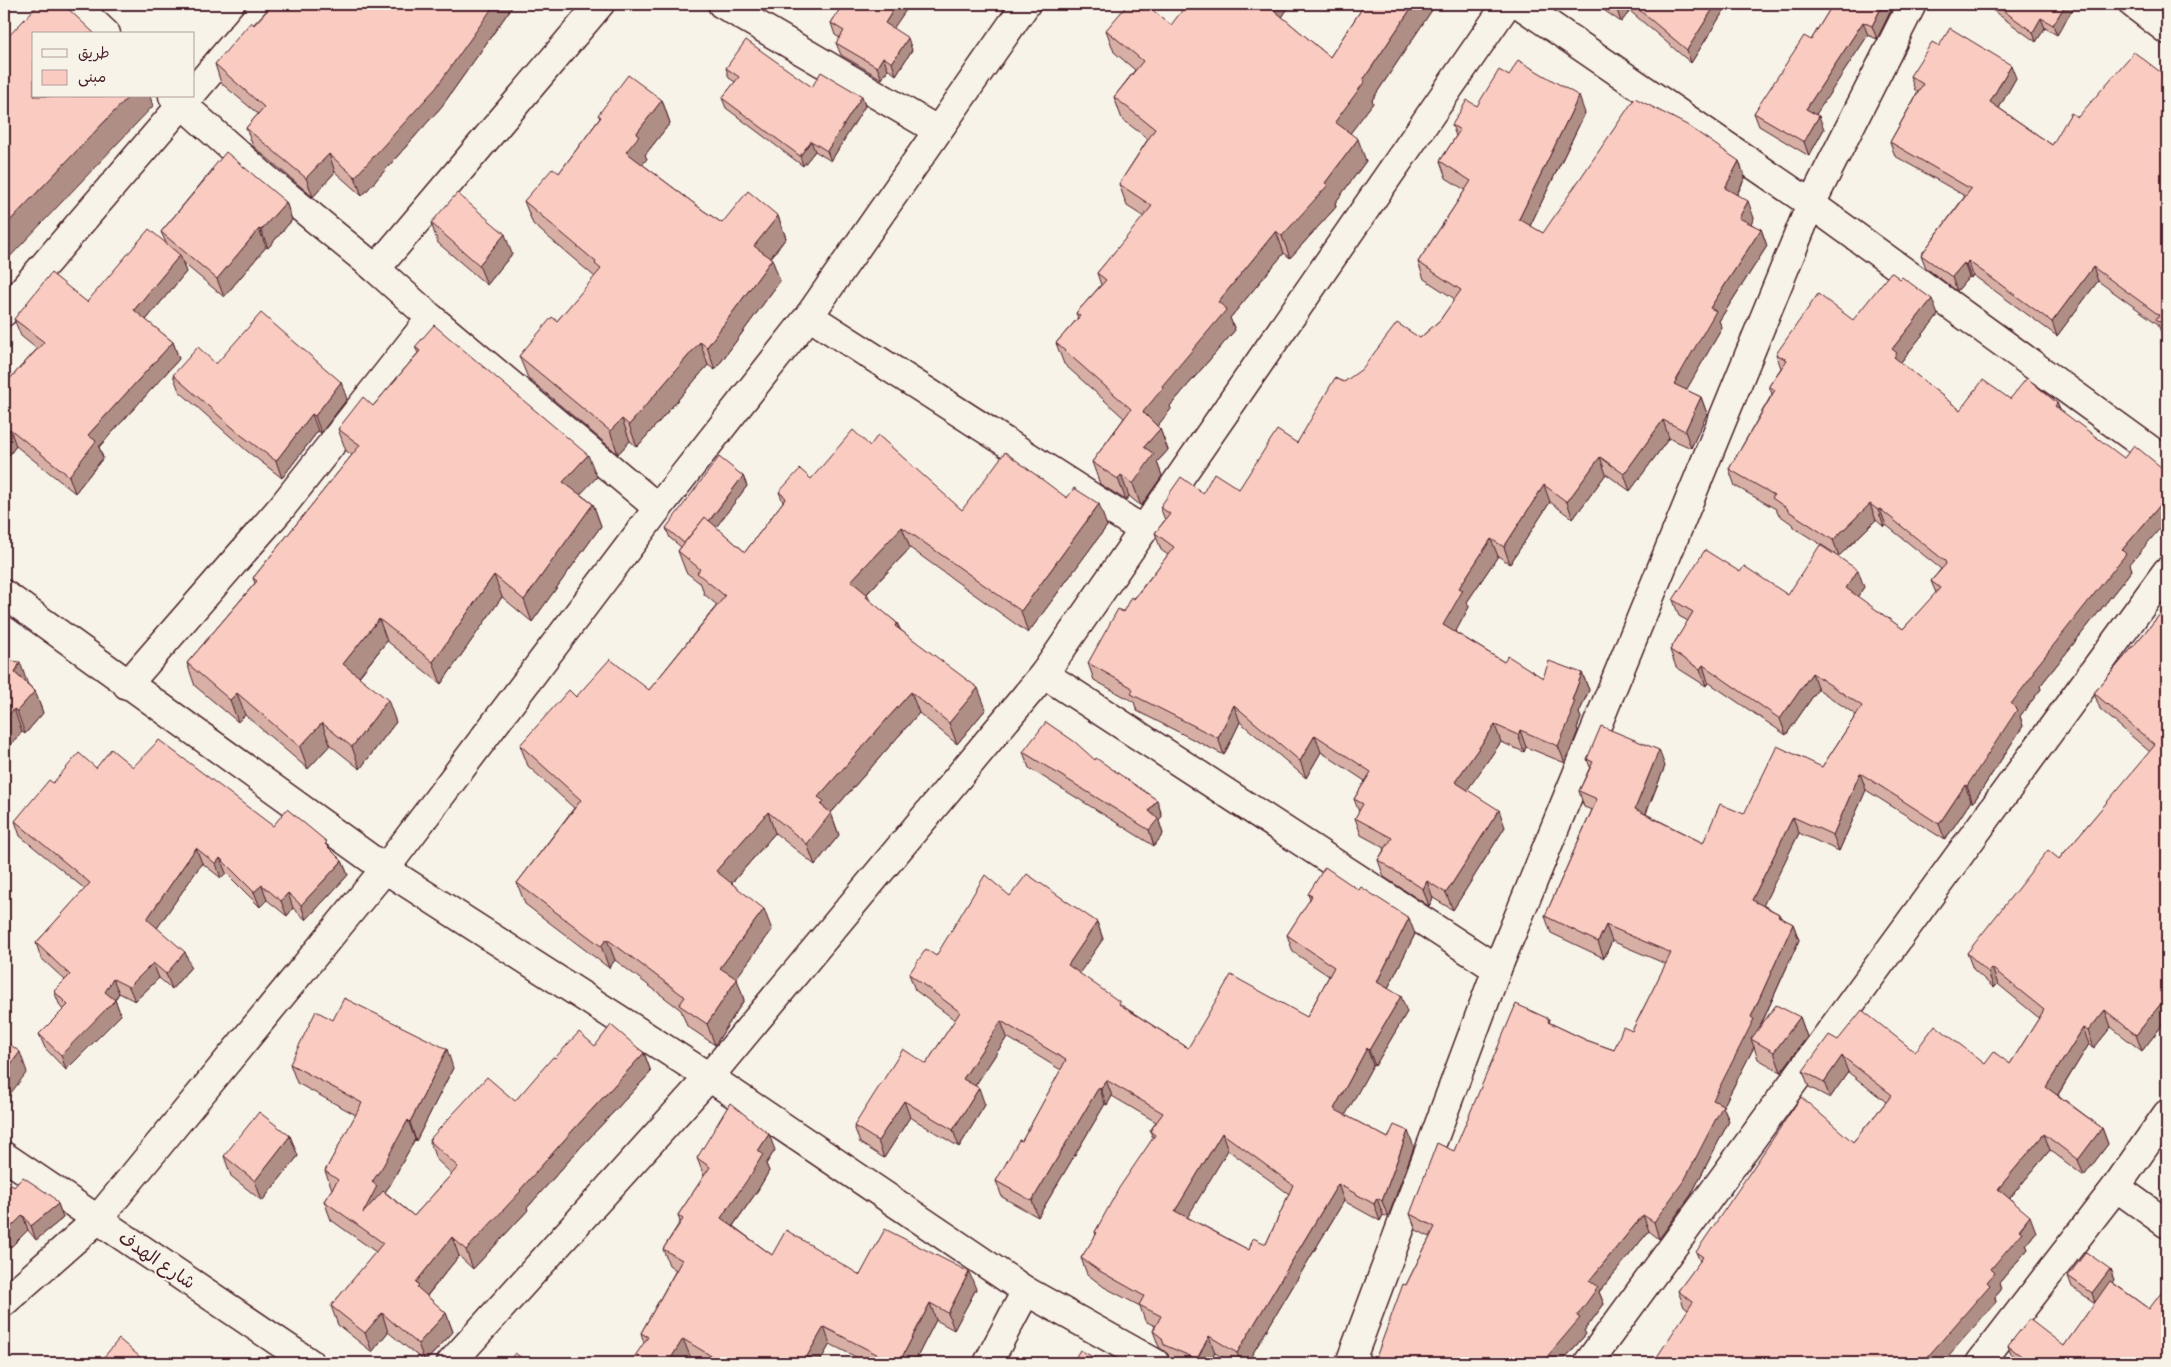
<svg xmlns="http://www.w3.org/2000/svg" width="2171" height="1367" font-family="Dekko,'Playpen Sans Arabic',sans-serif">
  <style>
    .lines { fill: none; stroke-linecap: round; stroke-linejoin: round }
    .minor-casing { stroke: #4a1f2b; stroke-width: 31 }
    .minor { stroke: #f7f3e8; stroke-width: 28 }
    .wall { fill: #d7afa5; stroke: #4a1f2b; fill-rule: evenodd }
    .shaded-wall { fill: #af8e86; stroke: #4a1f2b }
    .building { fill: #facbc0; stroke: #4a1f2b; fill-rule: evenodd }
    .labels { text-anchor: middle; stroke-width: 4; stroke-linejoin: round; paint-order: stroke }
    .street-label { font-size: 18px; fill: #4a1f2b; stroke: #f7f3e8 }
  </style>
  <rect width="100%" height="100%" fill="#f7f3e8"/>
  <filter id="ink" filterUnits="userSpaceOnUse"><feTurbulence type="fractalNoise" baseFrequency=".02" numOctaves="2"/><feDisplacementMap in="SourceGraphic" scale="10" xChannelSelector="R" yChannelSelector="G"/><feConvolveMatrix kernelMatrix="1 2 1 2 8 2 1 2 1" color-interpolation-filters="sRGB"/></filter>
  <g filter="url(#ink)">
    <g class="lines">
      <defs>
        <g id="minor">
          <path d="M74 4 106 34"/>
          <path d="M722 4 937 130"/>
          <path d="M1519 4 1811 204 2167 462"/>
          <path d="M2133 4 2167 30"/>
          <path d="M194 91 268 4"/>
          <path d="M173 96 264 177 376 269 431 318 658 508"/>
          <path d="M376 269 600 4"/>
          <path d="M4 312 189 96"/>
          <path d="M809 316 1143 530"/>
          <path d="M4 594 385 869 709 1077 1026 1291 1155 1363"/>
          <path d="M1044 674 1497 969"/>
          <path d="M127 685 282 507 431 318"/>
          <path d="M4 1156 310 1363"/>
          <path d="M2116 1187 2167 1224"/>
          <path d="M4 1302 97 1220 385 869 658 508 809 316 1026 4"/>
          <path d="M451 1363 709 1077 1044 674 1507 4"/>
          <path d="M988 1363 1026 1291"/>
          <path d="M1350 1363 1497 969 1811 204 1912 4"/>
          <path d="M1588 1363 2167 571"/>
          <path d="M1980 1363 2116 1187 2167 1114"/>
        </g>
      </defs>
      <use href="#minor" class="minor-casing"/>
      <use href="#minor" class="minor"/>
    </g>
    <g class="wall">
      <path d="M172 4H193L189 9H177Z"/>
      <path d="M273 4H511L512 7 442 106 362 196 335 172 313 197 253 146 246 128 258 114 221 83 215 64Z"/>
      <path d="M843 4H910L893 28 912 50 896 75 888 69 882 79 841 55 836 43 840 38 835 35 831 23Z"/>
      <path d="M1291 4 1282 17 1330 57 1365 4H1364H1436L1372 100 1373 103 1350 133 1366 161 1335 203 1336 207 1290 258 1284 253 1230 318 1235 330 1170 406 1171 409 1157 426 1160 429 1168 450 1157 462 1162 476 1141 506 1129 496 1126 500 1100 484 1092 462 1124 418 1064 364 1056 343 1078 318 1076 313 1101 285 1097 273 1144 217 1127 206 1119 184 1148 139 1122 119 1114 97 1135 70 1114 52 1106 30 1171 25Z"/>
      <path d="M1595 4H1728L1691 63 1630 11 1621 22Z"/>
      <path d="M1833 4H1894L1877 39 1868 35 1816 114 1824 129 1809 156 1759 126 1754 113 1811 40Z"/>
      <path d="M1984 4H2076L2057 35 2045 28 2036 42Z"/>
      <path d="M1939 46 2016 78 1999 108 2052 145 2078 117 2167 77V337L2161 332 2158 324 2098 281 2057 336 1973 275 1971 278 1969 277 1957 291 1926 268 1921 255 1965 196 1895 156 1890 142 1918 92 1915 90 1910 76Z"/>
      <path d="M726 68 812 87 862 96 865 106 831 161 815 151 803 166 726 108 722 98 735 82 729 78Z"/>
      <path d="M662 100 670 123 645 155 647 159 642 164 704 211 722 223 778 216 786 238 771 258 780 281 715 370 708 365 637 447 630 441 618 454 528 378 519 356 557 321 595 277 533 224 524 201 559 173 600 118 598 115Z"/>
      <path d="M1477 106 1585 113 1530 226 1543 233 1739 161 1745 178 1737 195 1754 218 1751 224 1761 229 1767 246 1719 321 1722 328 1686 390 1701 397 1707 414 1691 448 1669 438 1630 491 1606 474 1573 519 1550 502 1510 564 1498 556 1467 602 1469 607 1455 632 1504 662 1543 678 1582 673 1589 690 1579 713 1581 718 1577 728 1578 731 1565 763 1526 747 1524 752 1501 742 1467 790 1505 827 1453 910 1433 898 1429 906 1384 877 1378 860 1385 848 1361 835 1355 818 1359 812 1354 799 1365 781 1321 752 1306 778 1240 722 1224 755 1137 711 1134 702 1094 680 1088 663 1123 612 1168 555 1161 550 1155 533 1165 520 1160 507 1203 493 1239 489 1297 443 1344 382 1420 338 1440 320 1455 299 1424 279 1418 262 1465 190 1446 178 1440 161 1456 136 1452 125Z"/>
      <path d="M212 169 286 202 292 220 268 248 266 247 224 297 182 262 186 272 146 320 173 342 179 359 99 447 103 458 75 493 16 446 4 462V385L37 349 21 336 14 319 87 302 166 243 161 232 212 170Z"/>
      <path d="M431 223 512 254 487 285 438 243Z"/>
      <path d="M1938 315 1901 362V363L1960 410 2010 399 2057 403 2132 570 2040 686 2041 689 2020 716 2023 726 1973 803 1971 801 1945 840 1866 790 1839 851 1799 833 1763 905 1779 914 1781 918 1793 924 1799 940 1761 1025 1800 1017 1807 1037 1781 1072 1758 1059 1754 1047 1723 1107 1729 1121 1691 1195 1659 1239 1649 1231 1599 1292 1604 1304 1584 1331 1586 1334 1561 1363H1374L1406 1285 1430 1237 1416 1230 1410 1214 1454 1151 1549 1019 1550 1023 1586 1040 1614 1050 1632 1031 1666 964 1612 941 1604 958 1551 933 1545 916 1592 810 1584 807 1579 791 1590 767 1587 759 1665 766 1646 814 1703 843 1744 814 1822 767 1856 715 1818 689 1786 735 1708 682 1706 686 1676 667 1670 650 1688 621 1679 616 1673 600 1740 572 1788 595 1864 587 1857 597 1903 629 1936 593 1931 581 1941 569 1886 525 1884 527 1876 520 1839 556 1793 527 1792 524 1778 514 1776 509 1735 486 1729 469 1772 394 1769 386 1781 368 1776 354 1853 320Z"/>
      <path d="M415 347 597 477 580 494 593 504 601 526 532 622 502 597 441 684 387 641 359 677 396 722 360 769 330 745 308 769 245 715 238 722 195 686 187 663 255 583 253 578 352 455 346 451 338 429 373 406 418 353Z"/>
      <path d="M216 364 347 399 321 433 318 431 282 478 247 451 179 391 173 375Z"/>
      <path d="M870 446 962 510 1067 498 1107 526 1028 633 910 548 867 594 870 601 897 623 900 629 986 709 957 744 919 713 831 813 839 835 815 865 775 833 732 883 772 930 736 978 744 1000 715 1045 687 1026 681 1010 615 960 609 968 525 904 517 883 574 808 528 766 520 745 576 697 649 690 717 605 704 594 701 584 686 572 678 551 681 547 670 538 666 528 743 476 747 486 716 527 745 552 783 502 779 492 811 479Z"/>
      <path d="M2167 606V1019L2142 1051 2111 1027 2094 1048 2089 1044 2058 1095 2102 1128 2108 1144 2084 1176 2050 1150 2010 1198 2036 1232 2026 1245 2028 1249 1999 1283 2001 1290 1995 1297 1996 1302 1688 1310 1684 1307 1678 1291 1700 1262 1696 1252 1853 1142 1886 1102 1848 1072 1830 1098 1809 1087 1803 1071 1838 1040 1985 1064H2010L2039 1018 1998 984 1994 988 1973 969 1967 953 2059 859 2150 752 2100 709 2094 693Z"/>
      <path d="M4 660 35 691 43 713 25 734 22 732 4 751Z"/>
      <path d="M1023 752 1095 760 1157 800 1162 816 1159 821 1163 834 1154 846 1029 768Z"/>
      <path d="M133 767 273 826 329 848 342 861 348 875 306 920 293 908 287 916 267 900 260 907 226 873 221 878 202 863 157 928 191 967 172 989 159 978 135 1001 119 993 115 1000 121 1015 66 1070 45 1048 39 1034 63 1010 60 1006 54 991 65 980 41 958 36 943 85 889 20 836 15 821 53 783 96 768Z"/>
      <path d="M1308 894 1415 934 1388 988 1407 1012 1375 1066 1373 1065 1345 1115 1388 1138 1414 1147 1388 1217 1383 1215 1380 1221 1344 1201 1247 1363H1233L1215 1353 1209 1363H1175L1170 1361 1168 1354 1159 1347 1153 1331 1155 1326 1145 1321 1140 1306 1104 1287 1087 1274 1081 1258 1096 1235 1095 1232 1153 1138 1150 1131 1156 1122 1112 1096 1107 1105 1105 1104 1038 1217 1002 1197 996 1181 1022 1141 1061 1070 1007 1037 975 1086 985 1105 959 1147 910 1117 884 1158 860 1143 854 1126 926 1064 955 1020 915 990 909 974 936 956 1010 896 1097 922 1103 939 1079 973 1121 1005 1188 1048 1307 1017 1329 976 1293 952 1287 935 1310 900ZM1228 1150 1289 1194 1266 1244 1249 1250 1187 1217Z"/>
      <path d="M333 1020 453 1068 416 1141 415 1139 390 1185 385 1192 414 1216 452 1174 436 1159 429 1140 515 1101 555 1058 595 1046 644 1053 651 1072 580 1148 527 1208 528 1210 473 1269 459 1256 427 1296 446 1313 453 1332 425 1362 388 1332 372 1352 338 1325 331 1306 376 1252 331 1220 324 1201 332 1189 325 1171 356 1115 297 1083 290 1064Z"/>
      <path d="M290 1136 298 1156 262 1201 231 1176 224 1156Z"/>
      <path d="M775 1150 766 1164 769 1171 758 1190 733 1226 772 1255 860 1275 976 1289 954 1330 936 1320 914 1363H868L830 1344 819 1363H702L690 1356 644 1343 641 1333 676 1270 669 1265 663 1249 680 1222 678 1215 704 1176 697 1158Z"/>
      <path d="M4 1178 14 1187 58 1204 63 1218 36 1240 28 1230 11 1247 4 1240Z"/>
      <path d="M2110 1269 2114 1280 2112 1282 2149 1309 2167 1363H2015L2008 1346H2064L2095 1303 2072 1287 2068 1276Z"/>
    </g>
    <g class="shaded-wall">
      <path d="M187 4H193L189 9Z"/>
      <path d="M495 4H511L512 7 442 106 362 196 355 177Z"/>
      <path d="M897 4H910L889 35 885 23Z"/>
      <path d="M1269 4H1291L1276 26 1268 5Z"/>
      <path d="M1414 4H1436L1372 100 1373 103 1343 143 1335 122Z"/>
      <path d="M1621 4H1628L1630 11 1621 22 1617 10Z"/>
      <path d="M1716 4H1728L1691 63 1687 50Z"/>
      <path d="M1883 4H1894L1877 39 1872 26Z"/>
      <path d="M2066 4H2076L2057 35 2053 25Z"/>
      <path d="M2041 18 2045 28 2036 42 2033 32Z"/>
      <path d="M1863 22 1868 35 1811 122 1806 109Z"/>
      <path d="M908 38 912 50 896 75 892 63Z"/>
      <path d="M883 57 888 69 882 79 877 67Z"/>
      <path d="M2011 65 2016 78 1995 115 1990 102Z"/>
      <path d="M129 96H150L153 106 4 263V227Z"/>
      <path d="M862 96 865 106 831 161 827 151Z"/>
      <path d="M1579 96 1585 113 1525 236 1519 219Z"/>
      <path d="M662 100 670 123 645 155 647 159 634 174 626 152 636 134Z"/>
      <path d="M1819 116 1824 129 1809 156 1804 142Z"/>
      <path d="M1358 139 1366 161 1335 203 1336 207 1290 258 1282 236 1325 183Z"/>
      <path d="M811 141 815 151 803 166 800 156Z"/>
      <path d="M329 154 335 172 313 197 306 178Z"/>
      <path d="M1739 161 1745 178 1731 205 1725 188Z"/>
      <path d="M1748 201 1754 218 1746 235 1739 218Z"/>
      <path d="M286 202 292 220 268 248 261 230Z"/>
      <path d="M778 216 786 238 762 268 754 246Z"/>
      <path d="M259 229 266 247 224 297 217 279Z"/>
      <path d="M1761 229 1767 246 1719 321 1722 328 1680 401 1674 384 1710 308Z"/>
      <path d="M1276 231 1284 253 1230 318 1235 330 1170 406 1171 409 1151 434 1143 412 1218 302Z"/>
      <path d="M505 234 512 254 487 285 479 265Z"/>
      <path d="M180 255 186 272 140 327 134 310Z"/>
      <path d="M772 259 780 281 715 370 707 347Z"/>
      <path d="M1968 261 1973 275 1971 278 1966 265Z"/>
      <path d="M1964 263 1969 277 1957 291 1952 277Z"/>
      <path d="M2093 267 2098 281 2057 336 2052 322Z"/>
      <path d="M1932 299 1938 315 1901 362 1903 369 1900 374 1892 349Z"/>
      <path d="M173 342 179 359 99 447 103 458 75 493 69 476 88 435Z"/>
      <path d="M700 342 708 365 637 447 629 425Z"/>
      <path d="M341 382 347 399 321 433 315 416Z"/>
      <path d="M1701 397 1707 414 1691 448 1685 431Z"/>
      <path d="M2057 403 2063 419 2055 406Z"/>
      <path d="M312 414 318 431 282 478 276 461Z"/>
      <path d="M622 419 630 441 618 454 610 431Z"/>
      <path d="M1663 420 1669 438 1630 491 1624 474Z"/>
      <path d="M10 429 16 446 4 462V437Z"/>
      <path d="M1160 429 1168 450 1157 462 1162 476 1141 506 1133 484 1144 447Z"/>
      <path d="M588 455 597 477 571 504 563 482Z"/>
      <path d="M1600 457 1606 474 1573 519 1567 502Z"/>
      <path d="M1121 475 1129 496 1126 500 1118 479Z"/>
      <path d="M743 476 747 486 693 558 690 547Z"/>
      <path d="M1544 485 1550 502 1510 564 1504 547Z"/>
      <path d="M2167 497V520L2130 564 2132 570 2040 686 2041 689 2020 716 2023 726 1973 803 1967 786 2011 704 2033 671 2122 550Z"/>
      <path d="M593 504 601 526 532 622 524 600Z"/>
      <path d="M1099 504 1107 526 1028 633 1021 611Z"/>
      <path d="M1870 504 1876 520 1839 556 1833 540Z"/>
      <path d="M1880 509 1886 525 1884 527 1878 510Z"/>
      <path d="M902 527 910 548 859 602 851 581Z"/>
      <path d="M1491 539 1498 556 1467 602 1469 607 1450 642 1443 625 1459 588Z"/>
      <path d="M1858 570 1864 587 1852 605 1846 588Z"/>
      <path d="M494 575 502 597 441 684 433 662Z"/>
      <path d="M379 619 387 641 351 686 343 664Z"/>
      <path d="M897 623 905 644 895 626Z"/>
      <path d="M20 662 28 685 15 673Z"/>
      <path d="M1703 665 1708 682 1706 686 1700 669Z"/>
      <path d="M1582 673 1589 690 1579 713 1581 718 1577 728 1578 731 1565 763 1558 746 1570 713 1572 700Z"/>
      <path d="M1812 673 1818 689 1786 735 1780 719Z"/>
      <path d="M978 688 986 709 957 744 949 723Z"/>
      <path d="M35 691 43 713 25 734 17 711Z"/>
      <path d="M911 692 919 713 829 815 831 813 839 835 815 865 807 844 818 797Z"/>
      <path d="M237 693 245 715 238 722 230 700Z"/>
      <path d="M388 700 396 722 360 769 352 747Z"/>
      <path d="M1234 705 1240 722 1224 755 1218 738Z"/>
      <path d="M14 709 22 732 4 751V720Z"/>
      <path d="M322 723 330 745 308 769 300 747Z"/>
      <path d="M1495 725 1501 742 1461 799 1455 782Z"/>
      <path d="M1520 730 1526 747 1524 752 1518 735Z"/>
      <path d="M1315 735 1321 752 1306 778 1300 761Z"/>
      <path d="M1659 750 1665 766 1641 825 1635 809Z"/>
      <path d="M1860 773 1866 790 1839 851 1833 835Z"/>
      <path d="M1965 785 1971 801 1945 840 1939 824Z"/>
      <path d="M1157 800 1162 816 1159 821 1163 834 1154 846 1149 830V811Z"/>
      <path d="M1499 810 1505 827 1453 910 1446 893Z"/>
      <path d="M768 812 775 833 724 892 716 871Z"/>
      <path d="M1793 817 1799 833 1758 916 1752 900Z"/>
      <path d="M196 848 202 863 153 934 147 919Z"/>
      <path d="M220 858 226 873 221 878 216 864Z"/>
      <path d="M342 861 348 875 306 920 301 905Z"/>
      <path d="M1427 881 1433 898 1429 906 1423 889Z"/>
      <path d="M262 885 267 900 260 907 254 892Z"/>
      <path d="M288 893 293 908 287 916 281 901Z"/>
      <path d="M764 909 772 930 728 989 720 968Z"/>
      <path d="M1409 918 1415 934 1383 998 1377 982Z"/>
      <path d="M1097 922 1103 939 1074 981 1068 965Z"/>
      <path d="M1793 924 1799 940 1758 1031 1751 1039 1754 1047 1723 1107 1729 1121 1691 1195 1659 1239 1654 1222 1751 1017Z"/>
      <path d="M1606 925 1612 941 1604 958 1598 942Z"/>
      <path d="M607 939 615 960 609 968 601 946Z"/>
      <path d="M185 952 191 967 172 989 166 974Z"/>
      <path d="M153 963 159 978 135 1001 129 987Z"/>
      <path d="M1992 968 1998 984 1994 988 1988 972Z"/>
      <path d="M113 979 119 993 112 1004 115 1000 121 1015 66 1070 61 1055Z"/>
      <path d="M737 979 744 1000 715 1045 707 1024Z"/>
      <path d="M1401 996 1407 1012 1375 1066 1369 1050Z"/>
      <path d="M2167 996V1019L2142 1051 2136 1035Z"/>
      <path d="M2105 1010 2111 1027 2094 1048 2088 1031Z"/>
      <path d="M1800 1017 1807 1037 1781 1072 1774 1052Z"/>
      <path d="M1001 1021 1007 1037 969 1095 963 1079Z"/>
      <path d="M2083 1028 2089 1044 2052 1104 2046 1087Z"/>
      <path d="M1367 1048 1373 1065 1340 1125 1334 1109Z"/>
      <path d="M447 1049 453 1068 416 1141 410 1122Z"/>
      <path d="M20 1052 27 1072 4 1102V1073Z"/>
      <path d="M644 1053 651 1072 580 1148 527 1208 528 1210 473 1269 466 1250 574 1129Z"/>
      <path d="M1842 1056 1848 1072 1830 1098 1824 1082Z"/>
      <path d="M1106 1080 1112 1096 1107 1105 1101 1089Z"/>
      <path d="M1099 1087 1105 1104 1038 1217 1032 1201Z"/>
      <path d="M979 1088 985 1105 959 1147 953 1130Z"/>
      <path d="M904 1101 910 1117 884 1158 878 1141Z"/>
      <path d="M408 1120 415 1139 390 1185 381 1197 363 1213 372 1182Z"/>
      <path d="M2102 1128 2108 1144 2084 1176 2078 1160Z"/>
      <path d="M1408 1131 1414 1147 1388 1217 1382 1201Z"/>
      <path d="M1222 1133 1228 1150 1181 1228 1175 1211Z"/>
      <path d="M769 1134 775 1150 766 1164 769 1171 758 1190 727 1234 721 1218 758 1151Z"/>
      <path d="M2044 1134 2050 1150 2004 1205 1998 1189Z"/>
      <path d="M290 1136 298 1156 262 1201 255 1181Z"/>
      <path d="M1338 1184 1344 1201 1247 1363H1241L1237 1353Z"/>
      <path d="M1377 1198 1383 1215 1380 1221 1374 1204Z"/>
      <path d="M58 1204 63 1218 36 1240 31 1226Z"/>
      <path d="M23 1215 28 1230 11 1247 5 1233Z"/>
      <path d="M1643 1215 1649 1231 1599 1292 1604 1304 1584 1331 1586 1334 1561 1363H1548L1546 1358 1577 1316 1589 1281Z"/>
      <path d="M2030 1216 2036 1232 2026 1245 2028 1249 1999 1283 2001 1290 1995 1297 1996 1302 1942 1363H1925L1924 1361 1987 1282 1991 1269Z"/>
      <path d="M452 1237 459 1256 424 1299 417 1287 416 1282Z"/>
      <path d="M2110 1269 2114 1280 2095 1303 2092 1293Z"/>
      <path d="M969 1272 976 1289 954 1330 948 1313Z"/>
      <path d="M930 1303 936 1320 914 1363H899Z"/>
      <path d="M382 1313 388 1332 372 1352 365 1333Z"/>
      <path d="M446 1313 453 1332 425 1362 418 1344Z"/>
      <path d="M824 1327 830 1344 819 1363H803Z"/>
      <path d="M1209 1336 1215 1353 1209 1363H1199L1197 1359Z"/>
      <path d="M683 1339 690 1356 685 1363H668Z"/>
    </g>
    <g class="building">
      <path d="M39 4H63L95 34H34V96H129L4 227V41Z"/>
      <path d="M273 4H495L436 88 355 177 329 154 306 178 246 128 264 107 215 64 251 22 254 25Z"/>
      <path d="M843 4H897L885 23 908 38 892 63 883 57 877 67 836 43 844 31 831 23Z"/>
      <path d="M1128 4H1145L1171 25 1187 4H1269L1268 5 1330 57 1365 4H1414L1363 80 1365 81 1335 122 1358 139 1325 183 1328 185 1282 236 1276 231 1218 302 1227 309 1162 386 1163 388 1143 412 1160 429 1144 447 1154 454 1133 484 1121 475 1118 479 1092 462 1131 409 1056 343 1080 316 1076 313 1106 280 1097 273 1152 206 1119 184 1155 129 1114 97 1143 61 1106 30Z"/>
      <path d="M1608 4H1621L1617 10Z"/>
      <path d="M1632 4H1716L1687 50Z"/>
      <path d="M1833 4H1883L1872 26 1863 22 1806 109 1819 116 1804 142 1754 113 1804 36 1811 40Z"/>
      <path d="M1994 4H2066L2053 25 2041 18 2033 32Z"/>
      <path d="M1950 28 2011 65 1990 102 2052 145 2071 113 2078 117 2134 52 2167 77V327L2156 319 2159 315 2093 267 2052 322 1968 261 1966 265 1964 263 1952 277 1921 255 1971 189 1890 142 1923 84 1910 76 1932 42 1939 46Z"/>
      <path d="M746 40 812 87 821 72 862 96 827 151 811 141 800 156 722 98 739 77 726 68Z"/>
      <path d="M1518 60 1579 96 1519 219 1543 233 1635 98 1687 125 1739 161 1725 188 1748 201 1739 218 1761 229 1710 308 1716 311 1674 384 1701 397 1685 431 1663 420 1624 474 1600 457 1567 502 1544 485 1504 547 1491 539 1459 588 1463 590 1443 625 1504 662 1508 656 1543 678 1549 661 1582 673 1572 700 1575 701 1570 713 1572 714 1558 746 1520 730 1518 735 1495 725 1455 782 1499 810 1446 893 1427 881 1423 889 1378 860 1392 838 1355 818 1363 804 1354 799 1371 772 1315 735 1300 761 1234 705 1218 738 1131 694 1133 690 1131 687 1088 663 1118 609 1123 612 1131 597 1134 599 1174 547 1155 533 1170 514 1160 507 1181 477 1203 493 1214 473 1239 489 1277 430 1297 443 1335 378 1344 382 1362 369 1397 323 1420 338 1440 320 1461 290 1418 262 1471 181 1440 161 1460 130 1452 125 1467 100 1477 106 1499 70 1509 76Z"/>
      <path d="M628 75 662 100 636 134 639 136 626 152 704 211 722 223 748 191 778 216 754 246 772 259 707 347 700 342 629 425 622 419 610 431 519 356 552 317 557 321 601 269 595 264 596 262 524 201 553 168 559 173 601 117 598 115Z"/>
      <path d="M226 152 286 202 261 230 259 229 217 279 161 232 213 170 212 169Z"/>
      <path d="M457 193 505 234 479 265 431 223Z"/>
      <path d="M149 229 180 255 134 310 173 342 88 435 96 441 69 476 10 429 4 437V385L44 342 14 319 51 273 87 302Z"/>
      <path d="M1891 272 1900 279 1902 277 1932 299 1892 349 1897 353 1894 357 1960 410 1983 380 2010 399 2027 378 2057 403 2055 406 2124 458 2134 445 2167 472V497L2122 550 2126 554 2033 671 2035 672 2011 704 2017 710 1967 786 1965 785 1939 824 1860 773 1833 835 1793 817 1752 900 1779 914 1778 916 1793 924 1751 1017 1754 1019 1713 1100 1723 1105 1685 1179 1654 1222 1643 1215 1589 1281 1598 1287 1577 1316 1580 1318 1546 1358 1555 1363H1374L1403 1284 1406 1285 1435 1227 1410 1214 1437 1143 1454 1151 1516 1004 1549 1019 1548 1022 1586 1040 1614 1050 1623 1027 1632 1031 1671 953 1606 925 1598 942 1545 916 1597 799 1579 791 1593 762 1587 759 1601 726 1659 750 1635 809 1703 843 1720 804 1744 814 1777 746 1822 767 1862 706 1812 673 1780 719 1703 665 1700 669 1670 650 1693 612 1673 600 1705 550 1740 572 1744 566 1788 595 1820 545 1858 570 1846 588 1903 629 1940 588 1931 581 1946 564 1945 561 1880 509 1878 510 1870 504 1833 540 1787 510 1788 509 1772 498 1774 495 1729 469 1775 390 1769 386 1787 360 1776 354 1818 294 1853 320Z"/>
      <path d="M261 313 341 382 315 416 312 414 276 461 241 435 173 375 198 347 216 364Z"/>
      <path d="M434 325 588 455 563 482 593 504 524 600 494 575 433 662 379 619 343 664 388 700 352 747 322 723 300 747 237 693 230 700 187 663 257 581 253 578 360 445 338 429 363 397 373 406 420 351 415 347Z"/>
      <path d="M853 430 870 446 878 435 962 510 1005 452 1067 498 1074 488 1099 504 1021 611 902 527 851 581 868 595 866 597 897 623 895 626 978 688 949 723 911 692 818 797 824 801 821 805 831 813 807 844 768 812 716 871 764 909 720 968 737 979 707 1024 679 1005 685 997 607 939 601 946 517 883 581 800 520 745 569 690 576 697 610 659 649 690 725 596 697 573 700 569 678 551 705 517 745 552 786 498 779 492 800 469 811 479Z"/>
      <path d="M719 457 743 476 709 521 705 517 684 543 666 528Z"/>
      <path d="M2167 606V996L2136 1035 2105 1010 2088 1031 2083 1028 2046 1087 2102 1128 2078 1160 2044 1134 1998 1189 2030 1216 2019 1230 2022 1232 1991 1269 1995 1273 1987 1282 1990 1285 1924 1361 1927 1363H1653L1693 1302 1678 1291 1703 1257 1696 1252 1801 1097 1853 1142 1892 1095 1842 1056 1824 1082 1803 1071 1829 1035 1838 1040 1862 1010 1915 1052 1935 1025 1985 1064 1994 1052 2010 1064 2044 1010 1992 968 1988 972 1967 953 2048 850 2059 859 2155 745 2094 693Z"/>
      <path d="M4 660 20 662 15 673 35 691 17 711 14 709 4 720Z"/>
      <path d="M1046 722 1075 742 1095 760 1096 758 1157 800 1149 811 1158 819 1149 830 1023 752Z"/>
      <path d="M159 740 273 826 287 809 327 842 325 844 342 861 301 905 288 893 281 901 262 885 254 892 220 858 216 864 196 848 147 919 185 952 166 974 153 963 129 987 113 979 105 992 115 1000 61 1055 39 1034 68 1005 54 991 70 975 36 943 90 883 15 821 49 780 53 783 79 753 96 768 111 749 133 767Z"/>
      <path d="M1325 867 1359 890 1361 887 1409 918 1377 982 1401 996 1369 1050 1367 1048 1334 1109 1388 1138 1394 1125 1408 1131 1382 1201 1377 1198 1374 1204 1338 1184 1237 1353 1209 1336 1197 1359 1164 1345 1162 1338 1153 1331 1161 1316 1139 1305 1144 1296 1098 1270 1081 1258 1097 1233 1095 1232 1119 1188 1155 1135 1150 1131 1163 1113 1106 1080 1101 1089 1099 1087 1032 1201 996 1181 1019 1140 1022 1141 1066 1060 1001 1021 963 1079 979 1088 953 1130 904 1101 878 1141 854 1126 903 1049 926 1064 960 1012 909 974 926 949 936 956 985 875 1010 896 1027 874 1097 922 1068 965 1120 1002 1119 1004 1188 1048 1231 975 1307 1017 1334 967 1287 935 1312 896 1308 894ZM1222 1133 1293 1185 1266 1244 1253 1238 1249 1250 1175 1211Z"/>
      <path d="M344 998 447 1049 410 1122 408 1120 383 1166 372 1182 377 1186 363 1213 383 1191 414 1216 458 1167 429 1140 487 1077 515 1101 553 1057 555 1058 579 1032 595 1046 611 1025 644 1053 574 1129 520 1190 521 1191 466 1250 452 1237 416 1282 419 1285 417 1287 446 1313 418 1344 382 1313 365 1333 331 1306 383 1243 324 1201 338 1180 325 1171 362 1103 290 1064 316 1011 333 1020Z"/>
      <path d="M1776 1005 1800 1017 1774 1052 1751 1039Z"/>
      <path d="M4 1040 20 1052 4 1073Z"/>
      <path d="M730 1103 769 1134 758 1151 763 1154 752 1173 721 1218 772 1255 786 1230 860 1275 885 1229 969 1272 948 1313 930 1303 899 1363H894L824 1327 803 1363H723L683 1339 668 1363H630L648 1337 641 1333 682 1260 663 1249 683 1219 678 1215 710 1167 697 1158Z"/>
      <path d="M259 1112 290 1136 255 1181 224 1156Z"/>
      <path d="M23 1177 53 1197 58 1204 31 1226 23 1215 5 1233 4 1231V1178L14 1187Z"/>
      <path d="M2086 1252 2110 1269 2092 1293 2068 1276Z"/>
      <path d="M2110 1281 2149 1309 2167 1285V1363H2020L2024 1358 2008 1346 2029 1319 2064 1346Z"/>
      <path d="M119 1339 147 1363H99Z"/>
      <path d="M1080 1350 1104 1363H1072Z"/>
      <path d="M515 1353 529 1363H508Z"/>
      <path d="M567 1360 571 1363H565Z"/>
    </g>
  </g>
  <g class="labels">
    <g class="street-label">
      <text transform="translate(157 1260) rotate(34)" y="6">شارع الهدف</text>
    </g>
  </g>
  <rect width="2171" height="1367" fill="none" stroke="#f7f3e8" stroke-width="20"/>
  <rect x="10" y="10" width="2151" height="1347" fill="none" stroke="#4a1f2b" stroke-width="2" filter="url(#ink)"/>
  <rect x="32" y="32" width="162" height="65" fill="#f7f3e8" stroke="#b29e9c"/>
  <rect x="42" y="49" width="25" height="8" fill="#f7f3e8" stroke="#b29e9c"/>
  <text x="78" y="58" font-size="15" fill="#4a1f2b">طريق</text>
  <rect x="42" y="70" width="25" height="15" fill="#facbc0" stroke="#b29e9c"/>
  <text x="78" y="82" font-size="15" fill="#4a1f2b">مبنى</text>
</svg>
